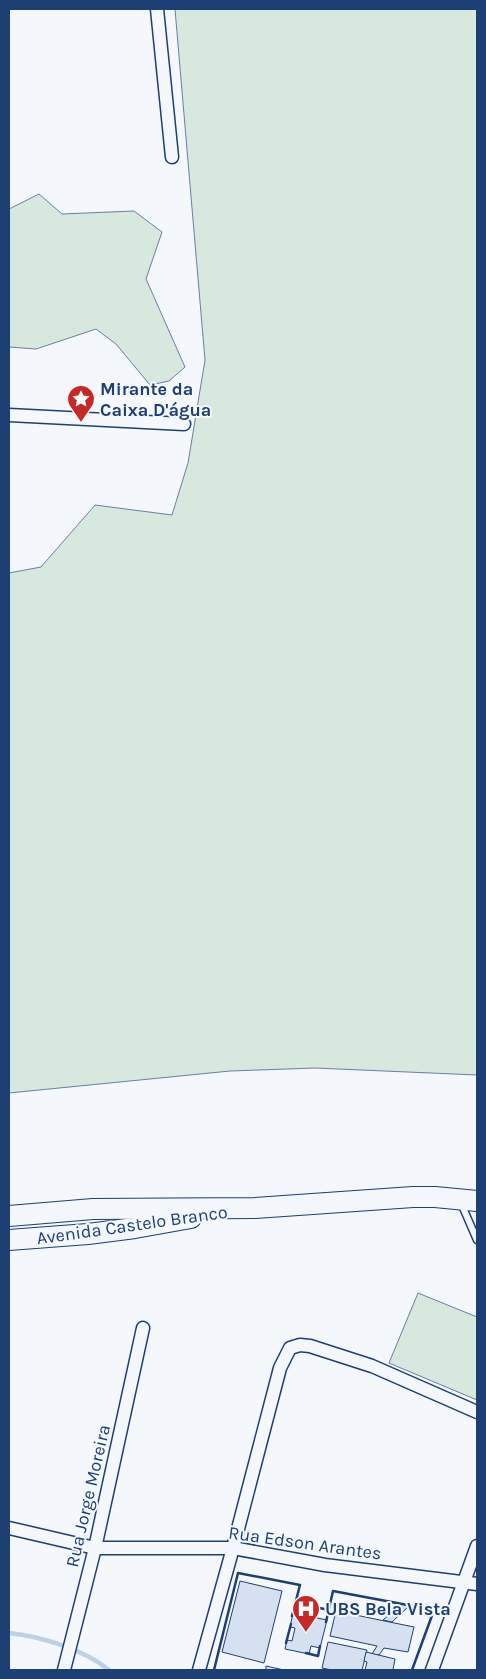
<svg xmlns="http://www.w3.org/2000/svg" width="486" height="1679" font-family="Karla,sans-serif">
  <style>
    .green { fill: #d7e8df; stroke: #687fa3 }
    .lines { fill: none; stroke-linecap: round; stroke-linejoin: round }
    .stream { stroke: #bed0e5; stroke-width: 4.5 }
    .building { fill: #d5e0f0; stroke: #1d3f73 }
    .service-casing { stroke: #1d3f73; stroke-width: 9 }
    .minor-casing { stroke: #1d3f73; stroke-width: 15 }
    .primary-casing { stroke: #1d3f73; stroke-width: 22 }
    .service { stroke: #f4f7fb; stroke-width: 6 }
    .minor { stroke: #f4f7fb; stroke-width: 12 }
    .primary { stroke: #f4f7fb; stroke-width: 20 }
    .wall { stroke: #1d3f73; stroke-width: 2.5 }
    .labels { text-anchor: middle; stroke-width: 4; stroke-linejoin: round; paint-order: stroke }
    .poi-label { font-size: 18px; font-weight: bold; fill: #1d3f73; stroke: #f4f7fb; text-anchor: start }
    .street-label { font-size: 18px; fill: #1d3f73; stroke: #f4f7fb }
  </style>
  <rect width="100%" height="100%" fill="#f4f7fb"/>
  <g class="green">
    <path d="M175 9H477V1075L315 1068 230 1071 9 1093V573L41 567 95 505 172 515 188 463 205 360Z"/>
    <path d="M39 194 62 214 134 211 162 232 146 279 185 367 169 381 150 385 116 344 96 329 36 349 9 347V209Z"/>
    <path d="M418 1293 477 1317V1400L389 1363Z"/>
  </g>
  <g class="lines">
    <path class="stream" d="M9 1633C40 1636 85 1650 109 1670"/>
  </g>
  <g class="building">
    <path d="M240 1581 282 1591 264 1663 222 1652Z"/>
    <path d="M401 1604 410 1605 392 1622 383 1620Z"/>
    <path d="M336 1611 414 1627 408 1652 384 1648 379 1655 372 1654 377 1646 330 1636Z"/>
    <path d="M293 1613 327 1620 320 1648 311 1646 309 1654 285 1649 287 1640 292 1641 295 1628 290 1627Z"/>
    <path d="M328 1642 367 1650 362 1670H332L322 1668Z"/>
    <path d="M366 1652 395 1659 393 1670H365L367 1662 364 1661Z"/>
    <path d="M266 1666 284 1670H266Z"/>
  </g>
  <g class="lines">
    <defs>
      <path id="service" d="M461 1203 477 1240"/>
      <g id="minor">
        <path d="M157 9 172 157"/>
        <path d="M9 415 184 424"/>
        <path d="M9 1528 95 1548H233L325 1565 477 1584"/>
        <path d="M64 1670 95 1548 143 1328"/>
        <path d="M199 1670 233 1548 280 1368 290 1348 300 1345 310 1346 372 1366 477 1412"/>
        <path d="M432 1670 477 1546"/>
      </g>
      <g id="primary">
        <path d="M9 1216 93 1209 255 1208 413 1197H435L477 1201"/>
        <path d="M9 1240 88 1234 135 1228 191 1218"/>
      </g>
    </defs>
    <use href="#service" class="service-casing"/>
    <use href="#minor" class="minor-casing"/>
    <use href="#primary" class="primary-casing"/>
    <use href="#service" class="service"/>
    <use href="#minor" class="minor"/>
    <use href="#primary" class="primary"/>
    <g class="wall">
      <path d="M296 1603 329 1610"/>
      <path d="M326 1622 333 1591 434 1610 412 1670"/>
      <path d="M286 1643 291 1624"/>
      <path d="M306 1653 318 1656 320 1646"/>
      <path d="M214 1670 238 1573 300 1585 292 1616"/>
    </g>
  </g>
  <defs>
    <symbol id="sight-pin" viewBox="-11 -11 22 30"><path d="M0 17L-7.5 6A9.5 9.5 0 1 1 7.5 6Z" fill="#c62828" stroke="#f4f7fb"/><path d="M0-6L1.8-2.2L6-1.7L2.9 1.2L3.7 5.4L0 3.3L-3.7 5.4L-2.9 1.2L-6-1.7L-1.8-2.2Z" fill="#fff"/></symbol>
    <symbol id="hospital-pin" viewBox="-11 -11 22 30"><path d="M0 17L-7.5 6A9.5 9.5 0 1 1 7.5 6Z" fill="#c62828" stroke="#f4f7fb"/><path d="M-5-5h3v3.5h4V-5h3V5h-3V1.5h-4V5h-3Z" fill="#fff"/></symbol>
  </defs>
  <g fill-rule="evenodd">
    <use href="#sight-pin" x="65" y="383" width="32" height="43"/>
    <use href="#hospital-pin" x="290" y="1593" width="32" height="43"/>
  </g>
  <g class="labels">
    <g class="poi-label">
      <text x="100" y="395">Mirante da<tspan x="100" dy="21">Caixa D'água</tspan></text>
      <text x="325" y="1615">UBS Bela Vista</text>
    </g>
    <g class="street-label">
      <text transform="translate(132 1225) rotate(-8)" y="6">Avenida Castelo Branco</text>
      <text transform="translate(88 1496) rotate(-77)" y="6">Rua Jorge Moreira</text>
      <text transform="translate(305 1543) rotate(8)" y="6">Rua Edson Arantes</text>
    </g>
  </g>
  <rect width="486" height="1679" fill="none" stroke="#1d3f73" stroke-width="20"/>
</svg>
